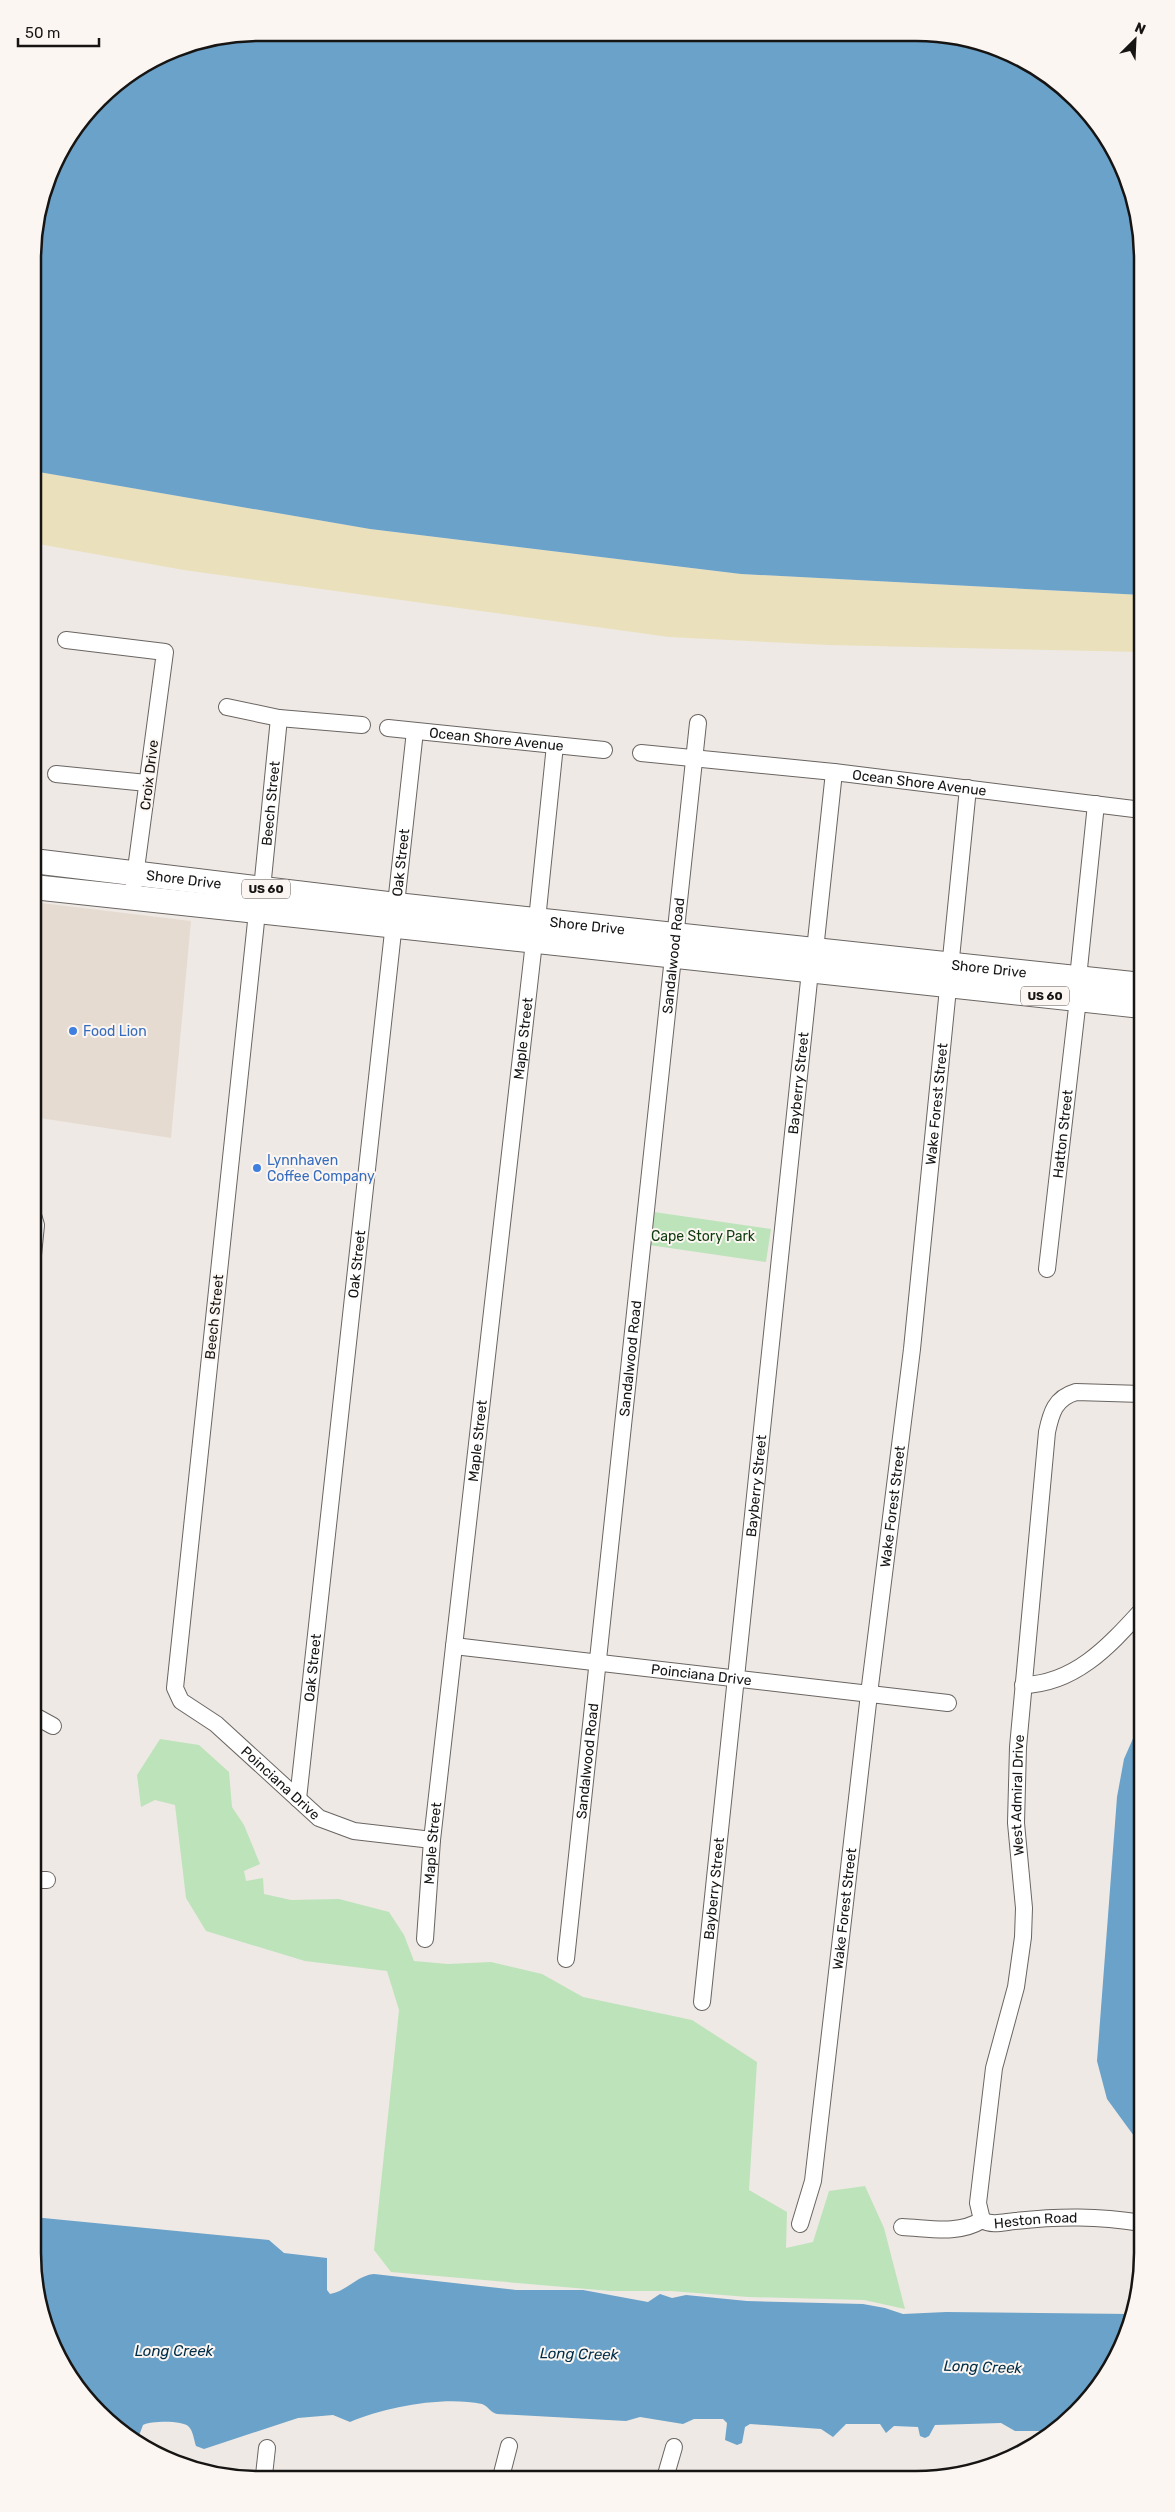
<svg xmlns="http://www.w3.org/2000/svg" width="1175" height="2512" font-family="Rubik,sans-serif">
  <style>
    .built { fill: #e6dbd1 }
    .green { fill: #bde3ba }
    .sand { fill: #eae0bb }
    .water { fill: #6ba2c9 }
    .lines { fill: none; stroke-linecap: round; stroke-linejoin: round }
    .minor-casing { stroke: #6a6562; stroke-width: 18 }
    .highway-casing { stroke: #6a6562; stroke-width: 26 }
    .minor { stroke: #fff; stroke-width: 16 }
    .highway { stroke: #fff; stroke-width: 24 }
    .shop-dot { fill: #3f7fe0; stroke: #fcf6f2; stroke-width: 2 }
    .labels { text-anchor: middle; stroke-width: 4; stroke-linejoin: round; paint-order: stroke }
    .shield { fill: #fcf6f2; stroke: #5c5857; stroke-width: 1 }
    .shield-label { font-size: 12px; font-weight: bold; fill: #171514 }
    .street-label { font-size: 14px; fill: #171514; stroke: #fcf6f2 }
    .shop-label { font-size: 14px; fill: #366cbe; stroke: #fcf6f2; text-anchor: start }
    .park-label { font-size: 14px; fill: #0d3b0c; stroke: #fcf6f2 }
    .water-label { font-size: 15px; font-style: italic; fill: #002d47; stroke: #fcf6f2 }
    .rim { fill: none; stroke: #171514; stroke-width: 2.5 }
  </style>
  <rect width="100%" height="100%" fill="#eee9e4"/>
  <path class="built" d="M33 902 191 921 171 1138 33 1117Z"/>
  <g class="green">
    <path d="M654 1212 771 1229 766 1262 649 1245Z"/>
    <path d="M160 1739 199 1745 229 1772 232 1807 244 1825 260 1864 244 1871 246 1881 263 1878 264 1894 291 1900 339 1899 389 1912 404 1935 414 1961 448 1964 491 1962 542 1974 583 1997 692 2020 757 2062 749 2190 787 2212 786 2248 813 2242 829 2191 865 2186 884 2228 905 2309 864 2300 748 2297 671 2291H610L391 2272 374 2250 399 2010 387 1971 305 1961 206 1931 186 1898 175 1805 155 1800 141 1807 137 1775Z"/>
  </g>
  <path class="sand" d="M33 471 370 529 741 574 1142 595V652L829 645 669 637 184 570 33 543Z"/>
  <g class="water">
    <path d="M260 33 959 37 1016 56 1065 89 1112 146 1135 201 1142 260V595L741 574 370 529 33 471V245L56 159 110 89 173 50Z"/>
    <path d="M1142 1718V2060L1140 2103 1142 2114V2141L1134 2136 1107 2099 1097 2061 1117 1797 1124 1759Z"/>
    <path d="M33 2217 269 2240 284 2253 327 2258V2290L330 2294C347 2291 358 2275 374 2274L516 2290H583L648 2302 660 2294 672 2298 686 2295 747 2301 863 2304 885 2308 903 2314 946 2312 1131 2314 1125 2339 1086 2402 1053 2431H1015L1001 2423 935 2425 929 2436 925 2438 920 2436 918 2427 894 2426 886 2433 880 2424H846L833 2437 821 2429 750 2424 745 2427 742 2443 737 2445 725 2440 727 2423 723 2419H694L683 2424 640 2417 626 2421 497 2414C491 2413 488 2406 482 2404 443 2396 386 2407 350 2422L333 2415 298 2418 204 2449 196 2446C194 2440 193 2431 189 2427 183 2420 151 2421 143 2425L137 2441 110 2423 63 2366 40 2311 33 2252Z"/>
  </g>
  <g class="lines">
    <defs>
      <g id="minor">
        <path d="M66 640 165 652 134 884"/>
        <path d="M227 707 279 718 362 725"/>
        <path id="s1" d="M388 728 604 750"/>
        <path id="s2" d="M641 753 834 772 1142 810"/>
        <path d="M56 774 147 783"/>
        <path id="s3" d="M262 889 279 718"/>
        <path id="s4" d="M257 912 175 1688 181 1701 216 1724 319 1818 354 1831 432 1840"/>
        <path d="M537 920 555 745"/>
        <path d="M815 950 834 772"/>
        <path d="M1078 978 1096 804"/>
        <path d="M33 1255 36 1225 33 1215"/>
        <path id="s5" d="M1047 1269 1078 999"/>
        <path id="s6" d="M454 1646 948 1703"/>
        <path d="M1023 1685C1075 1684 1109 1646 1142 1610"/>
        <path d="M33 1715 53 1726"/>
        <path id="s7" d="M298 1799 415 731"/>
        <path d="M33 1880H47"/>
        <path id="s8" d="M425 1939 432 1840 534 942"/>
        <path id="s9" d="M566 1959 698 723"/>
        <path id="s10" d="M702 2002 810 971"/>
        <path id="s11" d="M982 2220 978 2203 994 2068 1016 1987 1023 1937 1024 1908 1016 1823 1018 1747 1047 1432C1051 1413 1055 1398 1076 1392L1142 1394"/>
        <path id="s12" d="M800 2224 813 2181 869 1694 912 1349 968 788"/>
        <path id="s13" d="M902 2227C929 2228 958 2235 982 2220 992 2226 1004 2222 1015 2221 1061 2216 1097 2216 1142 2223"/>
        <path d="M264 2475 267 2448"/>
        <path d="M501 2477 509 2446"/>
        <path d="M665 2478 674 2447"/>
      </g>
      <g id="highway">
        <path id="s14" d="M33 861 396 905 1142 985"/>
        <path d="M33 887 1142 1006"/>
      </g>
    </defs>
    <use href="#minor" class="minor-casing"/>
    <use href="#highway" class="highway-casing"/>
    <use href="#minor" class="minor"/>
    <use href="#highway" class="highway"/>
  </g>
  <g class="shop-dot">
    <circle cx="73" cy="1031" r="5"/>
    <circle cx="257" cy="1168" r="5"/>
  </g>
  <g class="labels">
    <g class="shield">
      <rect x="242" y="879.5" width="48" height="19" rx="4"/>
      <rect x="1021" y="986.5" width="48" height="19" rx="4"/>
    </g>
    <g class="shield-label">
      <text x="266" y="893">US 60</text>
      <text x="1045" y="1000">US 60</text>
    </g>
    <g class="street-label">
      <text dy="5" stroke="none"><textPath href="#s1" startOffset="109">Ocean Shore Avenue</textPath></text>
      <text transform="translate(149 775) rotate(-83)" y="5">Croix Drive</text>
      <text dy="5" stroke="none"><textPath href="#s2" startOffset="280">Ocean Shore Avenue</textPath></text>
      <text dy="5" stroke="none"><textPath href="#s3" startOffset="86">Beech Street</textPath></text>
      <text dy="5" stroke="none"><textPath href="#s7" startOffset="942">Oak Street</textPath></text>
      <text dy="5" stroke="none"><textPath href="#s14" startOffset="152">Shore Drive</textPath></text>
      <text dy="5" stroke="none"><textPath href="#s14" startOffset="558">Shore Drive</textPath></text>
      <text dy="5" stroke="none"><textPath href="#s9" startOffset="1009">Sandalwood Road</textPath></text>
      <text dy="5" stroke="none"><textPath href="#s14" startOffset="962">Shore Drive</textPath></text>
      <text dy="5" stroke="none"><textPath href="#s8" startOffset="906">Maple Street</textPath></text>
      <text dy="5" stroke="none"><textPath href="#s10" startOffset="924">Bayberry Street</textPath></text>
      <text dy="5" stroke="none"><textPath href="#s12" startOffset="1129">Wake Forest Street</textPath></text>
      <text dy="5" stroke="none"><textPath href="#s5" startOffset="136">Hatton Street</textPath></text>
      <text dy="5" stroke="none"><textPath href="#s7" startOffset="538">Oak Street</textPath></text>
      <text transform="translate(214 1317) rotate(-84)" y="5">Beech Street</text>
      <text dy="5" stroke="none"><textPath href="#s9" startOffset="604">Sandalwood Road</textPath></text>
      <text dy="5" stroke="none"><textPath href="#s8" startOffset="501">Maple Street</textPath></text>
      <text dy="5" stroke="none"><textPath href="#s10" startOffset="519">Bayberry Street</textPath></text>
      <text dy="5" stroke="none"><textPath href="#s12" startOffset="724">Wake Forest Street</textPath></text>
      <text dy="5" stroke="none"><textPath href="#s7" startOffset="132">Oak Street</textPath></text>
      <text dy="5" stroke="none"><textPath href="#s6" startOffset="249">Poinciana Drive</textPath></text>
      <text dy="5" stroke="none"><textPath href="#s9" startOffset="199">Sandalwood Road</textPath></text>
      <text dy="5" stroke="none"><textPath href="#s4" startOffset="924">Poinciana Drive</textPath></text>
      <text dy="5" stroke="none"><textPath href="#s11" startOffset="430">West Admiral Drive</textPath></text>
      <text dy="5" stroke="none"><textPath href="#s8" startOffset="96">Maple Street</textPath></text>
      <text dy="5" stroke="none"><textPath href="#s10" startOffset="114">Bayberry Street</textPath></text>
      <text dy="5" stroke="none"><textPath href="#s12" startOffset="319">Wake Forest Street</textPath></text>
      <text dy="5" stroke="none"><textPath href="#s13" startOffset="136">Heston Road</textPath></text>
    </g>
    <g class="shop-label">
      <text x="83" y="1036">Food Lion</text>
      <text x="267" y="1165">Lynnhaven<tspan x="267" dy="16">Coffee Company</tspan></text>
    </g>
    <g class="park-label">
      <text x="703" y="1241">Cape Story Park</text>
    </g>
    <g class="water-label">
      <text x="174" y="2356">Long Creek</text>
      <text transform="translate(579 2354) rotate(1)" y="5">Long Creek</text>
      <text transform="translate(983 2367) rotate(2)" y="5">Long Creek</text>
    </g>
  </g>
  <path d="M0 0H1175V2512H0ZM259 41H916A218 218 0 0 1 1134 259V2253A218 218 0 0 1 916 2471H259A218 218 0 0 1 41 2253V259A218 218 0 0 1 259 41Z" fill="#fcf6f2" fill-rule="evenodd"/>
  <path class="rim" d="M259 41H916A218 218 0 0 1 1134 259V2253A218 218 0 0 1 916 2471H259A218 218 0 0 1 41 2253V259A218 218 0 0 1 259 41Z"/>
  <g transform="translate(1135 40) rotate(24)" stroke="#fcf6f2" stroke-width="4" paint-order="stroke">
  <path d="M0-4L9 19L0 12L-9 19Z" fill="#171514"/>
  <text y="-8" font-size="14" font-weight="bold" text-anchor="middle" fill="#171514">N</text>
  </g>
  <path d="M18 38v8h81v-8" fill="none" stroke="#171514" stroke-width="2.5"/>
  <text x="25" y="38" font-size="15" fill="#171514" stroke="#fcf6f2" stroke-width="4" paint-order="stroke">50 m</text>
</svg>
